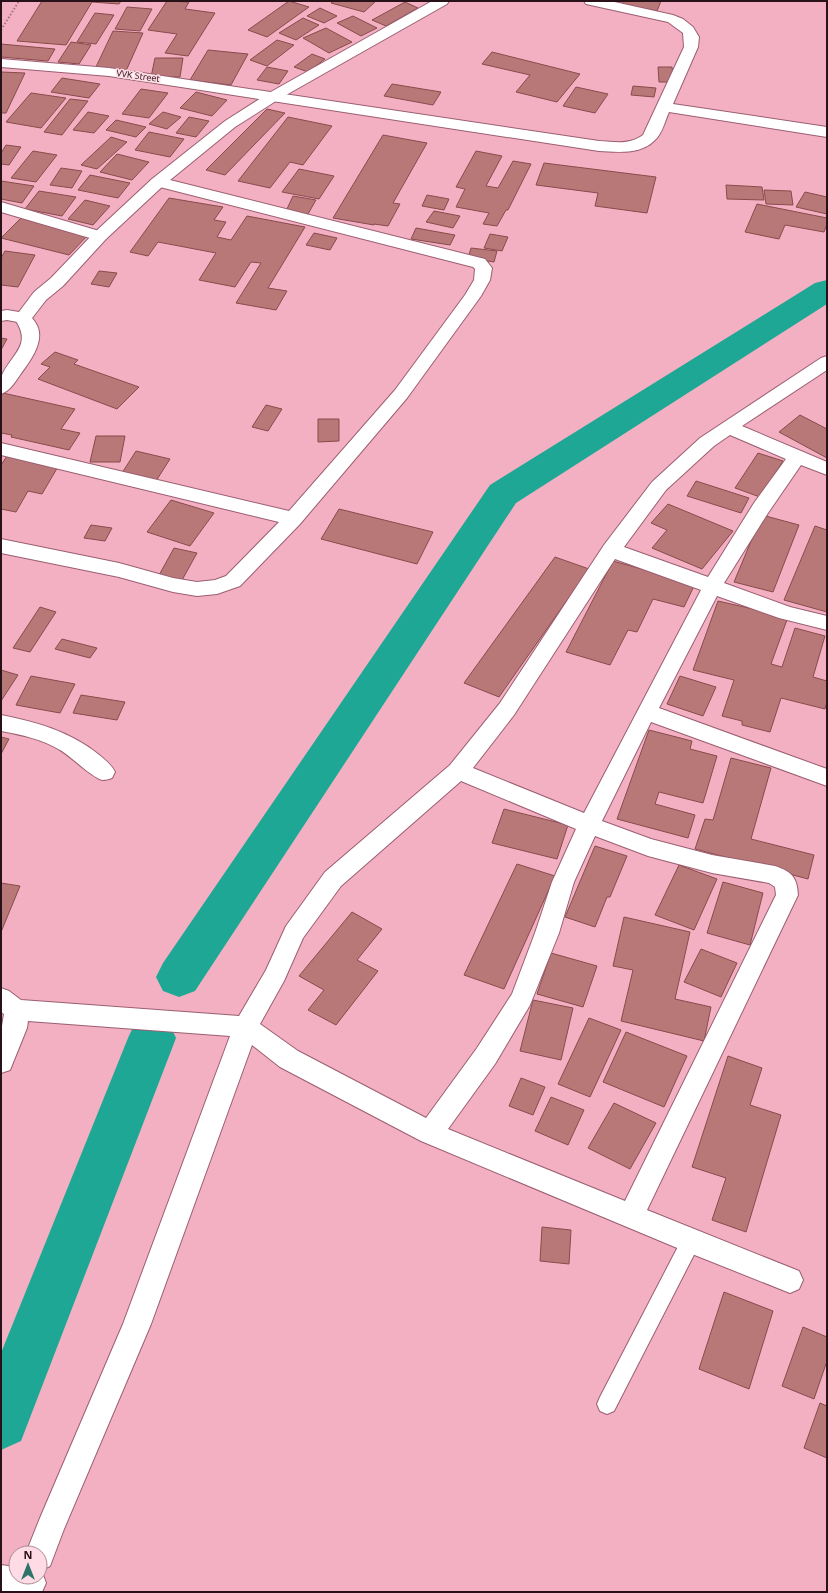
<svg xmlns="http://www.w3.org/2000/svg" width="828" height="1593" font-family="'Open Sans',sans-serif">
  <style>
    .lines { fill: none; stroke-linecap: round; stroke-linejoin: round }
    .canal { fill: #1ea794; fill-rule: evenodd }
    .building { fill: #b97878; stroke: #874b4b }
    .lane-casing { stroke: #9b5e71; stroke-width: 2 }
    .street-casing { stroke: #9b5e71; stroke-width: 2 }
    .secondary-casing { stroke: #9b5e71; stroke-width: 2 }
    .path { stroke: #a47281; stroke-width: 2; stroke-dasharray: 1.5 2; stroke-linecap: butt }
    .lane { fill: #fff; fill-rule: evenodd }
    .street { fill: #fff; fill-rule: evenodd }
    .secondary { fill: #fff; fill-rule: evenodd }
    .labels { text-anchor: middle; stroke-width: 3; stroke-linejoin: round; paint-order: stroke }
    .far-street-label { font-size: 9px; fill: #281118; stroke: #ffdbe5 }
  </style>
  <rect width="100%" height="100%" fill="#f3b0c3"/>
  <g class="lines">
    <g class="canal">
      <path d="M827 280V304L516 503 195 991 179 997 163 991 156 977 163 963 490 485 815 283Z"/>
      <path d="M152 1017 169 1023 176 1038 21 1441 1 1450V1353L128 1038 135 1023Z"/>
    </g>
  </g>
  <g class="building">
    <path d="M42 1H121L119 4 92 2 66 45 17 41Z"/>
    <path d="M167 1 189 2 185 9 215 13 188 56 165 53 177 34 148 30Z"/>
    <path d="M289 1 309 7 267 37 248 30Z"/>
    <path d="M333 1H376L364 12 331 3Z"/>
    <path d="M623 1H661L657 11 621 5Z"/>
    <path d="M405 2 418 8 386 26 372 20Z"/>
    <path d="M127 7 152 9 140 31 115 29Z"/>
    <path d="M320 8 337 16 324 23 307 16Z"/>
    <path d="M95 13 114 15 96 44 77 42Z"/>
    <path d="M353 16 377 28 361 36 337 23Z"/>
    <path d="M303 18 319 25 296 40 279 33Z"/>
    <path d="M326 28 352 42 329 53 303 38Z"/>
    <path d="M113 31 143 33 126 71 95 69Z"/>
    <path d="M277 40 294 45 267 66 250 60Z"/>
    <path d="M71 42 91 45 79 64 58 62Z"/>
    <path d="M1 44 55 49 48 61 1 57Z"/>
    <path d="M208 50 248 54 231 85 190 80Z"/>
    <path d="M492 52 580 74 557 102 516 92 530 75 482 64Z"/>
    <path d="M312 54 325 59 308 72 294 67Z"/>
    <path d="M155 58H183L180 77H151Z"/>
    <path d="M267 67 288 71 279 84 257 80Z"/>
    <path d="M658 67H672L674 82H659Z"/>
    <path d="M1 72 25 73 6 113H1Z"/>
    <path d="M62 78 100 84 89 98 51 92Z"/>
    <path d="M392 84 441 92 433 105 384 96Z"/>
    <path d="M633 86 656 88 654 97 631 95Z"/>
    <path d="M576 87 608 94 595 113 563 106Z"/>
    <path d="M141 89 168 93 149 118 122 114Z"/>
    <path d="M196 92 227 100 212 116 180 108Z"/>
    <path d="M31 93 66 98 41 128 6 122Z"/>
    <path d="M70 99 88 101 62 135 44 132Z"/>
    <path d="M267 109 285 113 225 175 206 170Z"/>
    <path d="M88 112 109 116 94 133 73 130Z"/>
    <path d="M163 112 181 117 167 129 149 124Z"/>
    <path d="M189 117 209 121 196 137 176 133Z"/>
    <path d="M288 117 332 126 303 165 290 162 270 188 238 181Z"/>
    <path d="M116 120 146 127 136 137 106 130Z"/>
    <path d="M149 132 184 139 170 157 135 150Z"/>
    <path d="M383 135 427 143 393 203 400 204 388 226 374 224V225L333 218Z"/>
    <path d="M111 137 127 142 97 169 81 165Z"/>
    <path d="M6 145 21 147 9 165 1 164V153Z"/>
    <path d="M33 151 57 155 36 182 11 178Z"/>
    <path d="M476 151 502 156 486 186 498 188 513 161 531 164 508 210H506L497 226 483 224 489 213 456 207 465 189 456 187Z"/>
    <path d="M117 154 149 162 132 180 100 172Z"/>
    <path d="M544 163 656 177 647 213 595 206 598 193 536 185Z"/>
    <path d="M61 168 82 171 72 188 50 185Z"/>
    <path d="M299 169 334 176 319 199 282 192Z"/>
    <path d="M90 175 130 183 118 198 78 190Z"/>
    <path d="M1 181 34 186 22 203 1 199Z"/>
    <path d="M726 185 762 187 764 200 727 199Z"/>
    <path d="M764 190 791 191 793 205 766 204Z"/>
    <path d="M39 191 76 197 62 216 25 209Z"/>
    <path d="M805 192 827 197V214L796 207Z"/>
    <path d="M427 195 449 199 444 210 422 206Z"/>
    <path d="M293 196 316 200 308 214 286 211Z"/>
    <path d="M169 198 223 207 214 220 226 222 217 237 231 240 247 216 305 227 268 288 287 291 276 310 236 303 261 263 251 262 235 287 199 280 216 253 158 242 148 256 130 252Z"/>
    <path d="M85 200 110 206 93 225 68 219Z"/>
    <path d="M757 204 827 218V224L824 232 785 225 779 239 745 232Z"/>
    <path d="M434 211 460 216 453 228 426 222Z"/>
    <path d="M22 217 89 234 69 255 1 238Z"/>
    <path d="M416 228 455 235 450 245 411 239Z"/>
    <path d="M314 233 337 238 330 250 306 245Z"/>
    <path d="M490 234 508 237 502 251 484 248Z"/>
    <path d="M471 248 497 251 494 262 468 258Z"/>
    <path d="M5 251 35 255 18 287 1 285V258Z"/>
    <path d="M99 271 117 273 109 287 91 284Z"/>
    <path d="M1 338 7 339 1 350Z"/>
    <path d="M55 352 78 360 74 364 139 387 117 409 38 379 50 367 41 364Z"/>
    <path d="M3 393 75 409 61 429 80 433 69 450 11 437 12 435 1 433V396Z"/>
    <path d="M266 405 282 409 268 431 252 427Z"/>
    <path d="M800 415 827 429V458L779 432Z"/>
    <path d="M318 419H339V441L318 442Z"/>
    <path d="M96 436H125L120 462H90Z"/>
    <path d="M136 451 170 459 156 481 122 473Z"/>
    <path d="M758 453 783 461 760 497 735 488Z"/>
    <path d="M7 456 59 465 42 494 28 491 16 512 1 509V465Z"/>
    <path d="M696 481 749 498 741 513 687 496Z"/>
    <path d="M171 500 214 513 190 546 147 532Z"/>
    <path d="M668 504 733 531 702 569 652 548 667 530 651 523Z"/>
    <path d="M339 509 433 532 417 564 321 539Z"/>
    <path d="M762 515 799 525 773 592 734 582Z"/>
    <path d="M91 525 112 528 105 541 84 538Z"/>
    <path d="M815 526 827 530V612L784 600Z"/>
    <path d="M174 548 197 553 181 582 158 577Z"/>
    <path d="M555 557 589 569 499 697 464 683Z"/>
    <path d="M613 561 695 584 684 607 653 599 637 632 628 630 610 665 566 652Z"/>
    <path d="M718 601 788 617 771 664 782 667 795 628 825 636 813 677 827 681V701L825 709 781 698 770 732 742 725V721L722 716 734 680 693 670Z"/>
    <path d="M40 607 56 612 30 652 13 648Z"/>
    <path d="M62 639 97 648 90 658 55 649Z"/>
    <path d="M1 670 18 675 1 701Z"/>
    <path d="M31 676 75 684 60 713 16 705Z"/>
    <path d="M680 676 716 687 703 716 667 704Z"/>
    <path d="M81 695 125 702 117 720 73 713Z"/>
    <path d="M649 730 692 741 690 749 717 756 703 803 659 792 655 804 695 815 688 838 617 819Z"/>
    <path d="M1 737 9 739 1 754Z"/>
    <path d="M731 758 771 768 751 839 814 855 808 879 695 849 705 819 713 820Z"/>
    <path d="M504 809 568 825 557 859 492 843Z"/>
    <path d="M595 846 627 856 610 897H607L595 927 565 917Z"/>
    <path d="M517 864 555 876 504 989 464 975Z"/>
    <path d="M679 865 717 879 694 930 655 915Z"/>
    <path d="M723 882 763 893 750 945 707 933Z"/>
    <path d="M1 883 20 886 1 932Z"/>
    <path d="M352 912 382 929 357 960 378 971 336 1025 308 1010 324 990 299 976Z"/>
    <path d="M624 917 690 932 675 999 711 1007 704 1041 621 1021 633 970 613 966Z"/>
    <path d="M701 949 737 963 721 997 684 982Z"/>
    <path d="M551 953 597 966 583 1007 537 994Z"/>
    <path d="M533 1000 573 1008 561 1060 520 1051Z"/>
    <path d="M589 1018 621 1030 590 1097 558 1084Z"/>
    <path d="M626 1032 687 1056 664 1107 603 1082Z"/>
    <path d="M728 1056 762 1068 750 1105 781 1115 746 1232 712 1220 726 1178 692 1167Z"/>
    <path d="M521 1078 545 1087 533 1115 509 1106Z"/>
    <path d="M551 1097 584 1110 568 1145 535 1131Z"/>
    <path d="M614 1103 656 1123 630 1169 588 1148Z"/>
    <path d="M542 1227 571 1230 569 1264 540 1261Z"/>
    <path d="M724 1292 773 1311 749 1389 699 1369Z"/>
    <path d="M803 1327 827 1337V1361L814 1399 782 1386Z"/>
    <path d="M820 1403 827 1406V1458L804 1448Z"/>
  </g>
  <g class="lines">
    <defs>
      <path id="lane" d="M691 1232 698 1235 701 1241 698 1247 614 1411 607 1414 600 1411 597 1404 600 1397 684 1235Z"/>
      <g id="street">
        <path d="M584 1H610L673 15 683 19 693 27 699 37 698 47 673 104 827 127V137L669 112C665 121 662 134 655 140 641 155 617 152 599 151L109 76 1 67V59L109 68 599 141C616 142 629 145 643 135L684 47 683 33 668 22 586 4Z"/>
        <path d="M158 177 485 259 492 268 490 280 481 296 407 398 300 524 240 586 217 594 197 596 173 592 119 577 1 553V539L119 563 173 578 197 582 215 580 226 576 279 522 1 455V443L289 511 395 390 465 295 474 280 475 269 473 267 152 185 150 182 152 179Z"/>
        <path d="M1 202 106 233 108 236 106 239 100 241 1 212Z"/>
        <path d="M23 313C29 314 31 316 35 322 47 339 31 360 20 375 15 382 10 391 1 394 1 388 0 379 2 375 13 352 33 345 14 318L17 314Z"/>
        <path d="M827 356V370L742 426 827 462V475L801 465 768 513 724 583 790 607 827 616V630L779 618 717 596 659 708 827 769V786L651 722 602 821 651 839 712 855 775 866C792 872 797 877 798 895L647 1210 799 1271 803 1280 799 1289 790 1293 682 1250 421 1141 280 1067 252 1045 151 1324 64 1529 50 1566 40 1571V1553H26L40 1518 123 1324 230 1036 28 1021 27 1028 10 1070 1 1073V1032L4 1014 1 1012V988L9 991 21 1000 239 1016 266 970 286 926 325 872 450 765 500 703 604 545 652 482 700 438 821 358ZM730 435 786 459 754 503 708 577 624 547 666 490 714 446ZM615 559 701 590 584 813 473 768 514 715ZM461 781 576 829 552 882 535 933 512 994 477 1048 426 1118 298 1051 260 1024 284 981 303 938 341 886ZM595 836 648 856 712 873 769 883 775 887 776 895 625 1201 448 1129 495 1064 530 1005 559 933 574 882Z"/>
        <path d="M1 715C36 722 69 731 98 754 105 760 111 764 115 772L112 778C109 779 106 780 103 780 93 779 71 756 60 750 42 739 22 735 1 731Z"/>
        <path d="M1 1565 16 1567V1577H40V1572H42L46 1583 42 1592H1Z"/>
      </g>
      <path id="secondary" d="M432 1H449L447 4 279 99 235 127 164 185 106 239 63 286 46 300 29 322 23 323 7 320 1 321V311L7 310 19 312 34 292 51 278 94 233 152 179 225 121 269 93Z"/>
    </defs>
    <use href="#lane" class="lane-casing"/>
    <use href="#street" class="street-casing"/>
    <use href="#secondary" class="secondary-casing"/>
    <path class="path" d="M1 30 19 1"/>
    <use href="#lane" class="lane"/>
    <use href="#street" class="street"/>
    <use href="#secondary" class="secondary"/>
  </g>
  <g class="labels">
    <g class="far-street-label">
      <text transform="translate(138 76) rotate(8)" y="3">VVK Street</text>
    </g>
  </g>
  <rect width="828" height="1593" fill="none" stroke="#281118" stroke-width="4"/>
  <g transform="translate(28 1565)"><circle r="19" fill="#ffdbe5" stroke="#a98a93"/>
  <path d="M0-3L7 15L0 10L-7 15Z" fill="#2f7468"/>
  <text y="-6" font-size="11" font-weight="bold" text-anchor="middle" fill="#281118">N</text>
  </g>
</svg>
